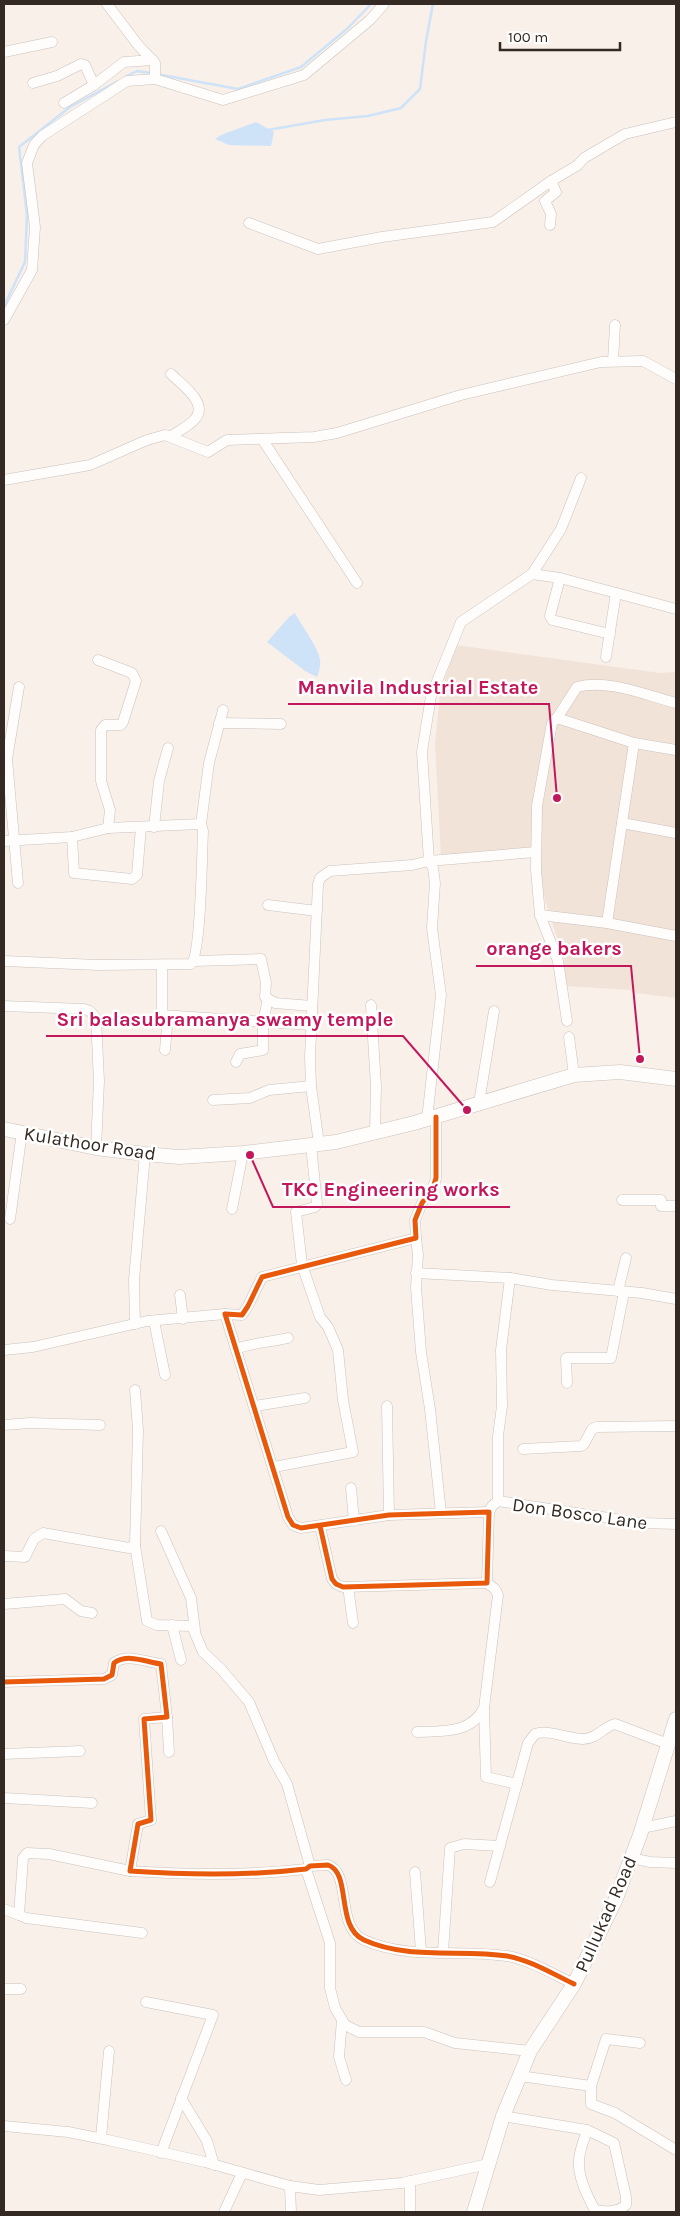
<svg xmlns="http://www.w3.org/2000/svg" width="680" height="2216" font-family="Karla,sans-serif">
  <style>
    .built { fill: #f2e3d9 }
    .water { fill: #cee3f8 }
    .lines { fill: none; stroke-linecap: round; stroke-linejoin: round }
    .stream { stroke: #cee3f8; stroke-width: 2.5 }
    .street-casing { stroke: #cac1bb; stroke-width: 11 }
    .secondary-casing { stroke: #cac1bb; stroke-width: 15 }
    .street { stroke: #fefdfc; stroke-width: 10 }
    .secondary { stroke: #fefdfc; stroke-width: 14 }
    .cycleway-casing { stroke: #fff; stroke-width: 8 }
    .cycleway { stroke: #e8590c; stroke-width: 5 }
    .labels { text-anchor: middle; stroke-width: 5; stroke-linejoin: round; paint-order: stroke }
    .street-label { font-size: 19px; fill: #342a23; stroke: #fff }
    .leader { fill: none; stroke: #c2185b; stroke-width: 2 }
    .callout-dot { fill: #c2185b; stroke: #fff; stroke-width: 2 }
    .callout-label { font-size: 20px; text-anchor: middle; font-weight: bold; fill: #c2185b; stroke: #fff; stroke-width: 5; stroke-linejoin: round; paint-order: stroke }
  </style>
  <rect width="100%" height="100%" fill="#f9f0ea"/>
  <path class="built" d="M456 645 660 673 676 672V998L636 993 630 990 566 986 564 960 545 900 538 868 539 852 441 857 435 744 440 694Z"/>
  <g class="water">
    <path d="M256 122 274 132 271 146 229 145 215 139 221 135Z"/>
    <path d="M295 613C302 627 318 646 320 660 321 665 319 672 317 677L305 671 267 642 289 617Z"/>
  </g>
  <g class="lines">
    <g class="stream">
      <path d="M162 75 238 89 301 67 348 28 371 4"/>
      <path d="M125 77 137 71 150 73"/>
      <path d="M268 130 325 120 368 116 401 108 420 89 426 41 433 4"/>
      <path d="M4 306 25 262 27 215 19 147 70 107 118 81"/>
    </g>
    <defs>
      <g id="street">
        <path d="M107 4 138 45 155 63V79"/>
        <path d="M4 52 52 42"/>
        <path d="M33 83 57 76 81 64 85 65 94 85"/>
        <path d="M64 103 94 85 124 62 153 60"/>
        <path d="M249 223 318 249 382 237 493 222 551 181 578 165 584 158 625 134 676 122"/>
        <path d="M550 225 551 214 545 201 556 192 551 181"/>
        <path d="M4 320 32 270 35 227 27 163 34 145 42 136 127 81 155 79 223 100 304 75 370 20 384 4"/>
        <path d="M613 361 615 325"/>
        <path d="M171 374C181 384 209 403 195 419 189 426 179 431 171 436"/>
        <path d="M262 439 357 583"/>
        <path d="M4 480 90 465 147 440 165 435 208 452 227 440 314 437 337 433 461 395 601 362 643 361 676 379"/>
        <path d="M532 574 561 529 581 478"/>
        <path d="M560 578 550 616 552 620 610 634"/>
        <path d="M606 657 616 593"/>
        <path d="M98 660 132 673 136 681 123 722 121 725H105L101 730V781L110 810 108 828 201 824 209 763 223 710"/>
        <path d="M557 718 577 687C609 679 645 695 676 703"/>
        <path d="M219 723 281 724"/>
        <path d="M622 823 676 833"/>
        <path d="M154 827 159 781 168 748"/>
        <path d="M72 837 74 873 132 879 137 875 141 827"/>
        <path d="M4 841 72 837 108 828"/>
        <path d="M536 852 429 861 422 752 431 696 461 622 532 574 560 578 676 609"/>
        <path d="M18 883 7 759 19 687"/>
        <path d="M268 905 317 911"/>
        <path d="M540 915 607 923 676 936"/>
        <path d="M607 923 634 743"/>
        <path d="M4 961 98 965 191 964C201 955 202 851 203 831L201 824"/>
        <path d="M194 961 261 959 266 983 265 997 275 1003 312 1006"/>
        <path d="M162 965V1015L312 1025"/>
        <path d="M371 1005 376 1086 375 1132"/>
        <path d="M4 1006 84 1009 90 1011 96 1018 99 1081 96 1148"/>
        <path d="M567 1021 558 961 540 915 536 870 537 806 552 723 557 718 634 743 676 750"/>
        <path d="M569 1037 574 1075"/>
        <path d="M165 1050 167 1026 165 1015"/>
        <path d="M236 1062 240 1054 263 1050V1022L268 999"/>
        <path d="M213 1100 250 1098 269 1090 311 1086"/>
        <path d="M479 1103 494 1011"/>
        <path d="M319 1144 311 1086 310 1057 318 884 320 878 330 871 412 865 429 861 433 868 435 883 432 928 441 995 427 1119"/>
        <path d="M622 1200H661V1206H676"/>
        <path d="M232 1209 243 1153"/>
        <path d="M10 1219 22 1132"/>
        <path d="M416 1238 418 1255 416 1287 421 1352 430 1409 441 1513"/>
        <path d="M416 1273 510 1278 552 1285 642 1293 676 1299"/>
        <path d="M618 1291 626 1258"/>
        <path d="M180 1295 183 1319"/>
        <path d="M154 1321 165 1375"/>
        <path d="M135 1324 134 1280 145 1154"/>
        <path d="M236 1349C251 1343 271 1342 288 1338"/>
        <path d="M4 1350 33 1347 147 1321 225 1314"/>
        <path d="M567 1383 566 1358H611L624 1292"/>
        <path d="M255 1406 305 1398"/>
        <path d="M387 1406 389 1515"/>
        <path d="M4 1425 30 1423 100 1425"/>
        <path d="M523 1449 581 1446 584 1444 592 1429 597 1427 676 1426"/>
        <path d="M274 1467 353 1452 343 1400 338 1350 328 1327 320 1317 302 1265 296 1212 315 1207 317 1204 311 1145"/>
        <path d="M351 1488 354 1521"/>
        <path d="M498 1501V1436L502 1406 501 1350 510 1278"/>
        <path d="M489 1512 492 1506 498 1501 641 1523 676 1524"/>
        <path d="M320 1526 332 1579 336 1584 343 1587 487 1583 489 1512 389 1515 301 1528 293 1525 288 1517 225 1314 242 1315 248 1306 262 1277 416 1238 415 1220 422 1203 433 1188 436 1178V1117"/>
        <path d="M161 1531 191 1598 195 1630"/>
        <path d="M135 1545 147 1621 157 1625 192 1626 203 1652 221 1669 249 1702 274 1761 287 1784 310 1866"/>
        <path d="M4 1556 25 1557 34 1539 43 1533 129 1548 135 1545 138 1430 135 1390"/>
        <path d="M348 1587 353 1623"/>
        <path d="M4 1604 65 1599 81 1611 92 1613"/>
        <path d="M172 1625 181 1660"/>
        <path d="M4 1682 104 1679 112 1675 114 1663C128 1653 146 1662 161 1664L167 1717 144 1719 151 1820 138 1824 130 1871C189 1875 247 1876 306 1869L310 1866 328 1865C352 1873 335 1927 364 1940 408 1960 461 1949 507 1956 530 1960 553 1974 574 1984"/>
        <path d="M484 1709 486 1777 517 1784"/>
        <path d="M167 1717 169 1752"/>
        <path d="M417 1732C442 1731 471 1734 484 1708L498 1595 495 1589 487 1583"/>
        <path d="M4 1754 80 1751"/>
        <path d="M4 1798 92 1803"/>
        <path d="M642 1828 676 1821"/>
        <path d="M631 1858 650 1862 676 1863"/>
        <path d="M306 1869 330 1943V1988L335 2008 345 2025 359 2032H424L455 2043 530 2051"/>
        <path d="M130 1871 49 1854 27 1853 23 1858 19 1915 26 1918 142 1933"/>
        <path d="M415 1872 421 1951"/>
        <path d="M490 1882 528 1743 535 1734C549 1729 568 1739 583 1739 597 1739 603 1727 615 1724L668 1744"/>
        <path d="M4 1909 19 1915"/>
        <path d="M443 1952 450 1848 464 1844 500 1846"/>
        <path d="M4 1989H21"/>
        <path d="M146 2002 213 2015 161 2153"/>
        <path d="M342 2020 339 2057 346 2080"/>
        <path d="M520 2076 591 2086V2104L615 2113 676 2150"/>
        <path d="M591 2086 606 2039 640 2043"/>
        <path d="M181 2098 207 2141 214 2165"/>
        <path d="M503 2116 587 2130"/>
        <path d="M4 2126 68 2132 108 2140 205 2162 290 2186 319 2190 402 2183 488 2164"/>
        <path d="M587 2130 614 2143 626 2197V2205C619 2212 605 2212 595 2210 587 2196 578 2177 579 2161 579 2151 584 2140 587 2130Z"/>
        <path d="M101 2138 109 2051"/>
        <path d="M410 2181V2212"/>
        <path d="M290 2186 291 2212"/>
        <path d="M224 2212 242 2173"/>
      </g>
      <g id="secondary">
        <path d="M4 1129 96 1148 145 1154 179 1157 243 1153 336 1142 414 1123 574 1075 620 1072 676 1079"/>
        <path d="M474 2212 503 2116 530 2051 574 1984 615 1901 640 1835 676 1719"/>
      </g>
    </defs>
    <use href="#street" class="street-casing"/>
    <use href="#secondary" class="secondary-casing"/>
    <use href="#street" class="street"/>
    <use href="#secondary" class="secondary"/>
    <defs>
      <g id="cycleway">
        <path d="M320 1526 332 1579 336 1584 343 1587 487 1583 489 1512 389 1515 301 1528 293 1525 288 1517 225 1314 242 1315 248 1306 262 1277 416 1238 415 1220 422 1203 433 1188 436 1178V1117"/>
        <path d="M4 1682 104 1679 112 1675 114 1663C128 1653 146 1662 161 1664L167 1717 144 1719 151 1820 138 1824 130 1871C189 1875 247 1876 306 1869L310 1866 328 1865C352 1873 335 1927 364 1940 408 1960 461 1949 507 1956 530 1960 553 1974 574 1984"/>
      </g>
    </defs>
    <use href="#cycleway" class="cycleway-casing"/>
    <use href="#cycleway" class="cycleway"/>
  </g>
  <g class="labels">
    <g class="street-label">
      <text transform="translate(90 1143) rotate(9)" y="7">Kulathoor Road</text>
      <text transform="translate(580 1513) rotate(8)" y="7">Don Bosco Lane</text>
      <text transform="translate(605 1914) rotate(-66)" y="7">Pullukad Road</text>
    </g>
  </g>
  <path class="leader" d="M557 798L549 704H288M640 1059L631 966H476M467 1110L403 1036H46M250 1155L273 1207H510"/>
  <g class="callout-dot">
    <circle cx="557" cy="798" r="5"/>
    <circle cx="640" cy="1059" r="5"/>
    <circle cx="467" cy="1110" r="5"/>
    <circle cx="250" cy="1155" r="5"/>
  </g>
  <g class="callout-label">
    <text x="418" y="694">Manvila Industrial Estate</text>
    <text x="554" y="955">orange bakers</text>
    <text x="225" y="1026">Sri balasubramanya swamy temple</text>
    <text x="391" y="1196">TKC Engineering works</text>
  </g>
  <rect width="680" height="2216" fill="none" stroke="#342a23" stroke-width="10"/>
  <path d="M500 42v8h120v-8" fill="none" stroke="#342a23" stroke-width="2.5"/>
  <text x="508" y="42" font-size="15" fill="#342a23" stroke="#ffffff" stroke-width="4" paint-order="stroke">100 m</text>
</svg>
